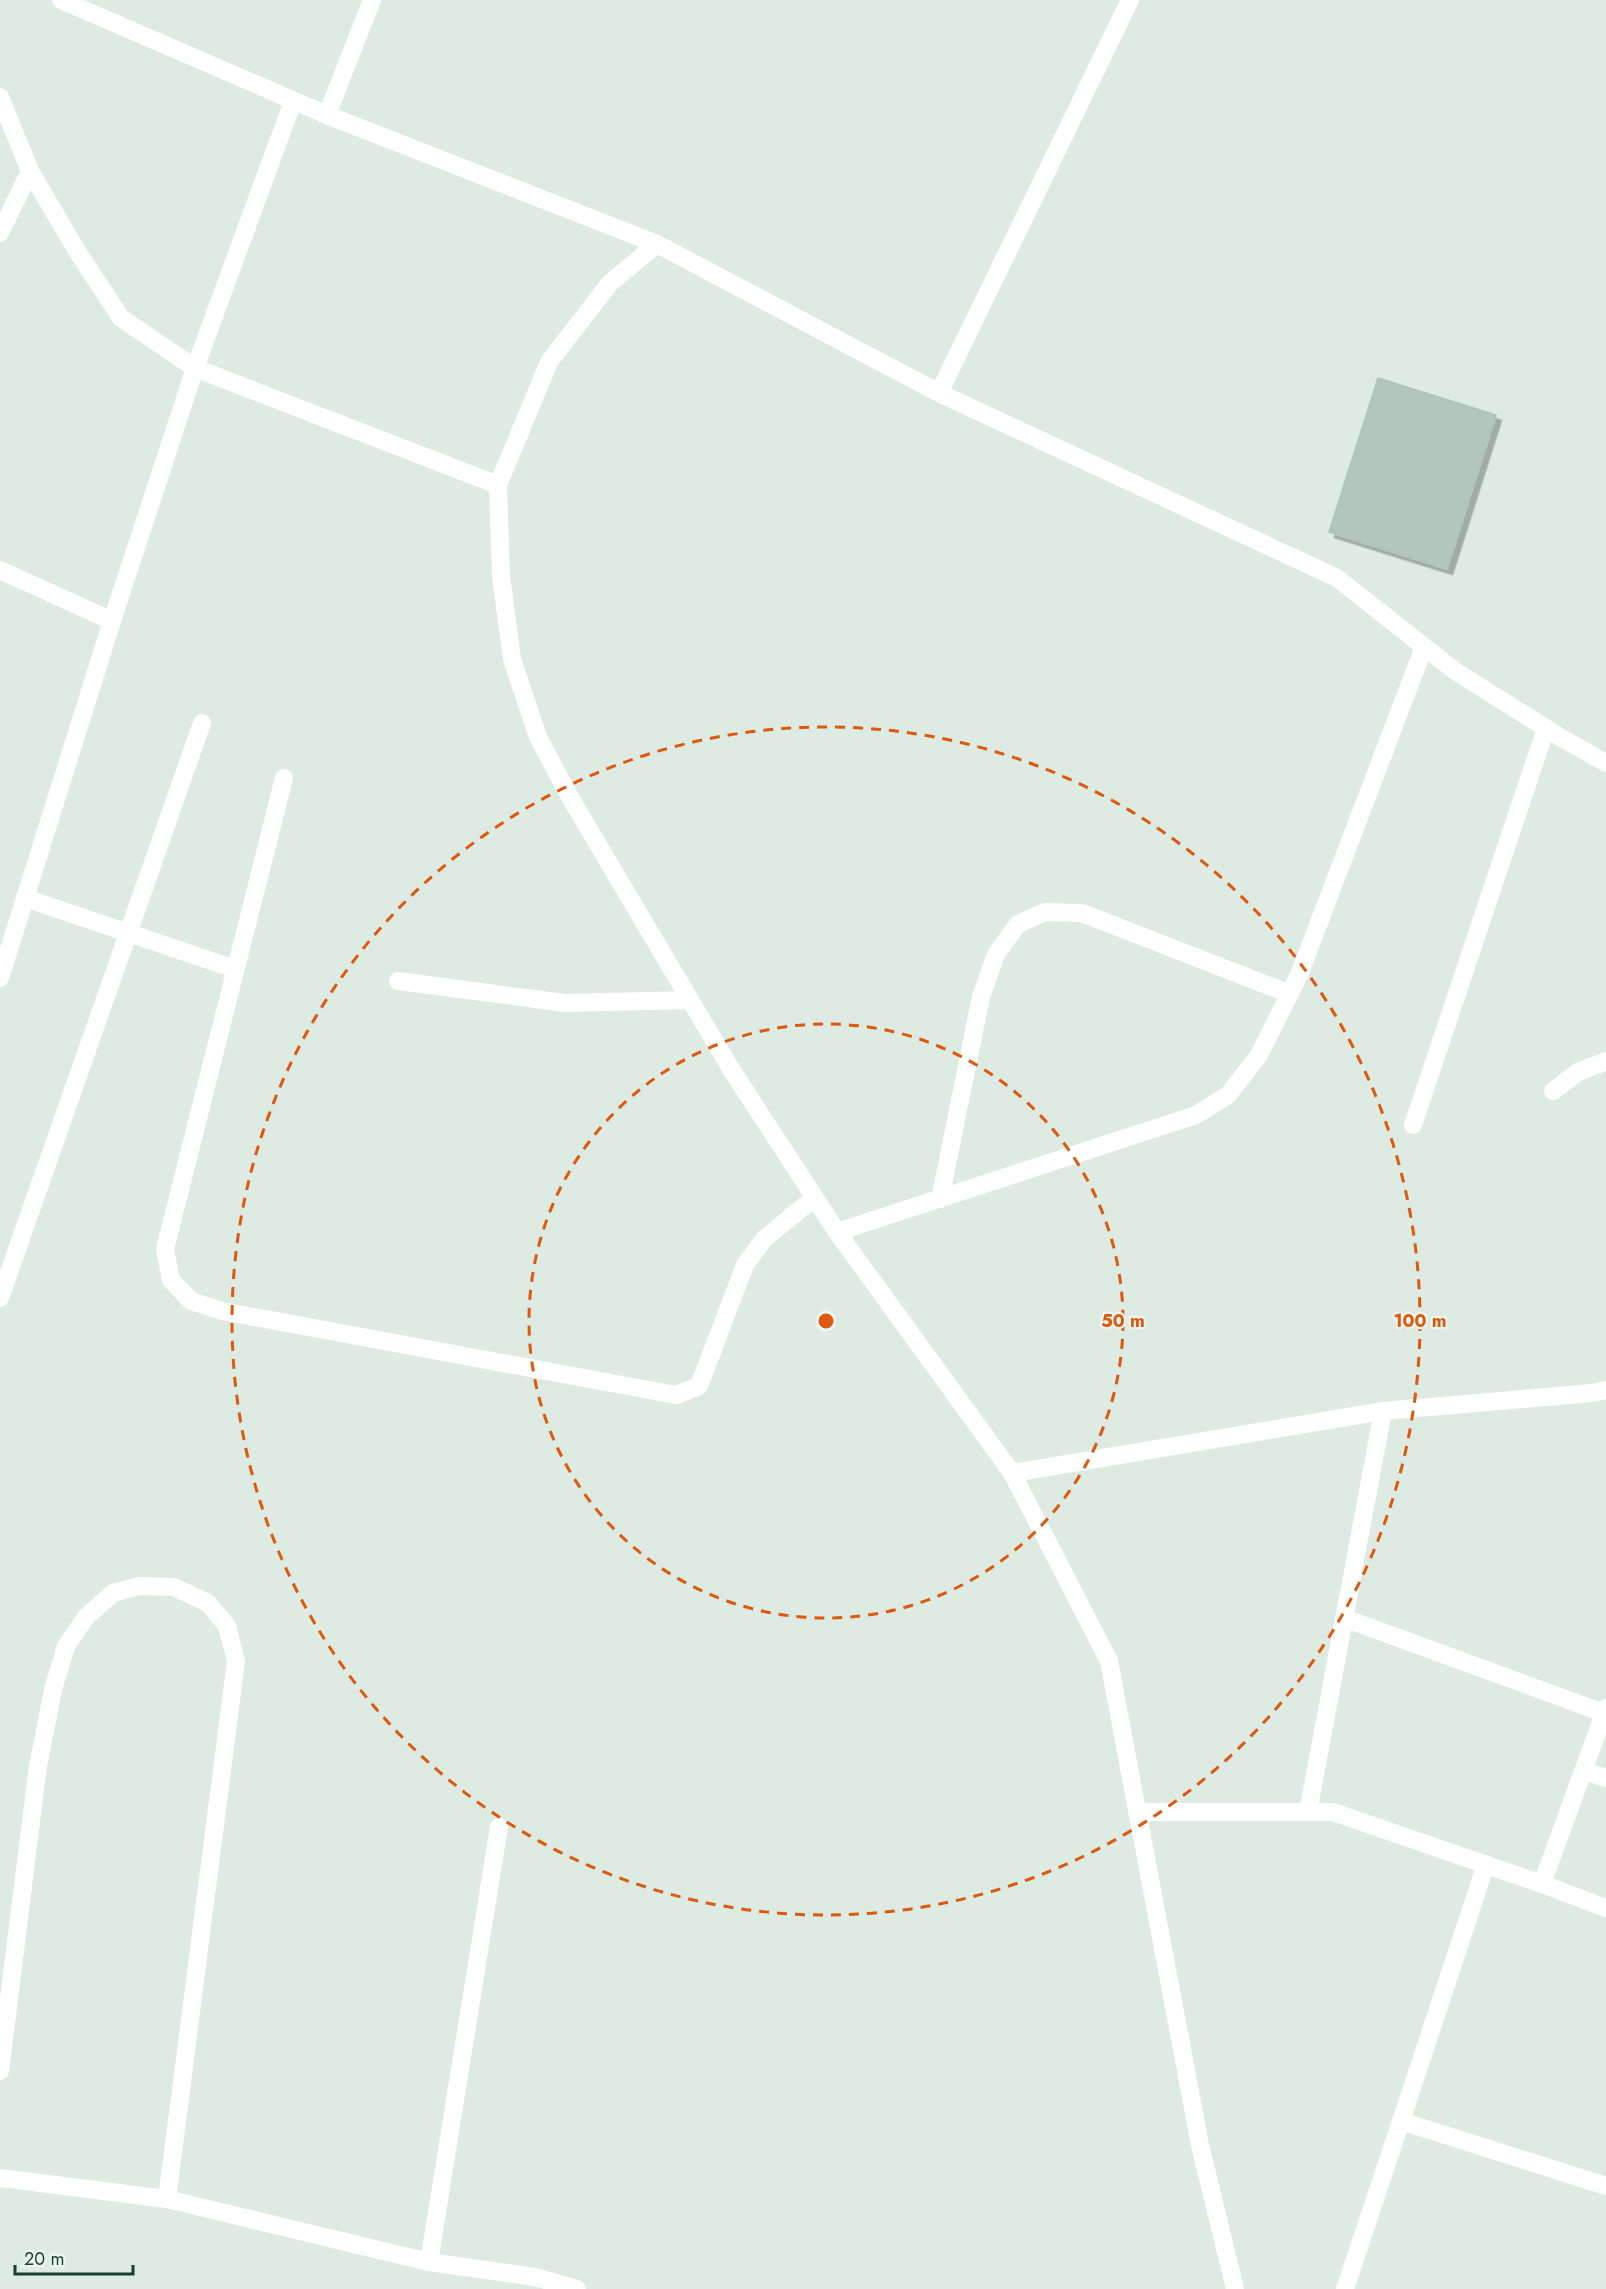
<svg xmlns="http://www.w3.org/2000/svg" width="1606" height="2289" font-family="Jost,sans-serif">
  <style>
    .building { fill: #b2c6bc; stroke: #aec5b9; stroke-width: 1.5; filter: url(#shadow) }
    .lines { fill: none; stroke-linecap: round; stroke-linejoin: round }
    .minor { stroke: #fff; stroke-width: 18 }
    .ring { fill: none; stroke: #de580e; stroke-width: 3; stroke-dasharray: 10 8 }
    .centre { fill: #de580e; stroke: #edf7f1; stroke-width: 3 }
    .ring-label { font-size: 18px; text-anchor: middle; font-weight: bold; fill: #de580e; stroke: #edf7f1; stroke-width: 4.5; stroke-linejoin: round; paint-order: stroke }
  </style>
  <defs>
    <filter id="shadow"><feDropShadow dx="5.5" dy="5.5" stdDeviation="0" flood-color="#0004"/></filter>
  </defs>
  <rect width="100%" height="100%" fill="#ddebe3"/>
  <path class="building" d="M1378 378 1496 415 1447 569 1329 532Z"/>
  <g class="lines">
    <g class="minor">
      <path d="M61 0 327 115 657 244 939 393 1337 578 1455 671 1560 737 1606 763"/>
      <path d="M0 97 30 171 77 251 121 318 195 368 498 485 549 362 610 283 657 244"/>
      <path d="M327 115 372 0"/>
      <path d="M0 233 30 171"/>
      <path d="M939 393 1130 0"/>
      <path d="M498 485 501 576 512 659 538 737 571 799 731 1069 837 1232 1012 1473 1109 1661 1200 2145 1235 2289"/>
      <path d="M0 570 112 621"/>
      <path d="M284 778 165 1249 171 1280 191 1301 222 1311 676 1395 699 1386 745 1265 764 1239 814 1198"/>
      <path d="M25 898 235 969"/>
      <path d="M0 978 112 621 195 368 293 101"/>
      <path d="M398 981 565 1003 690 1000"/>
      <path d="M1553 1091 1578 1072 1606 1061"/>
      <path d="M1413 1125 1546 728"/>
      <path d="M940 1199 981 997 996 954 1018 924 1045 912 1082 913 1290 994"/>
      <path d="M837 1232 1196 1115 1228 1095 1259 1055 1299 975 1424 647"/>
      <path d="M0 1298 202 723"/>
      <path d="M1012 1473 1383 1411 1592 1393 1606 1390"/>
      <path d="M1344 1618 1604 1713"/>
      <path d="M1583 1771 1606 1778"/>
      <path d="M1137 1812H1333L1542 1884 1606 1908"/>
      <path d="M1308 1812 1383 1411"/>
      <path d="M1542 1884 1606 1708"/>
      <path d="M0 2071 38 1766 53 1690 66 1646 86 1617 113 1593 139 1586 174 1587 208 1603 227 1626 236 1661 167 2199"/>
      <path d="M1401 2121 1486 1864"/>
      <path d="M0 2178 167 2199 429 2262 535 2277 577 2289"/>
      <path d="M429 2262 499 1827"/>
      <path d="M1345 2289 1401 2121 1606 2186"/>
    </g>
  </g>
  <g class="ring">
    <circle cx="826" cy="1321" r="297"/>
    <circle cx="826" cy="1321" r="594"/>
  </g>
  <circle cx="826" cy="1321" r="9" class="centre"/>
  <g class="ring-label">
    <text x="1123" y="1327">50 m</text>
    <text x="1420" y="1327">100 m</text>
  </g>
  <path d="M15 2265v9h118v-9" fill="none" stroke="#1d3c30" stroke-width="3"/>
  <text x="24" y="2265" font-size="18" fill="#1d3c30" stroke="#edf7f1" stroke-width="4.5" paint-order="stroke">20 m</text>
</svg>
